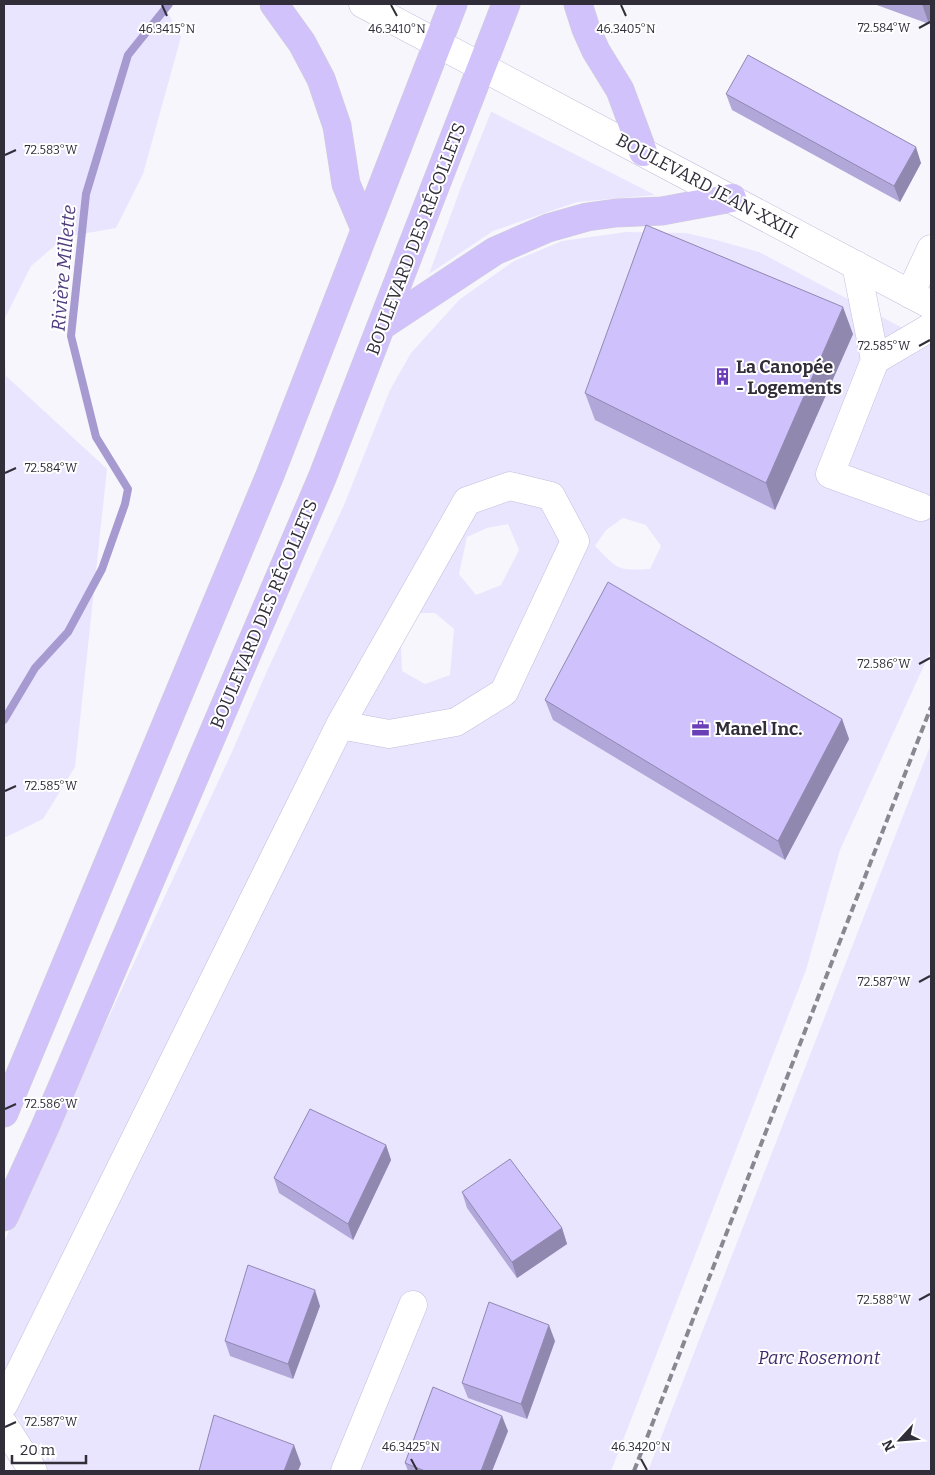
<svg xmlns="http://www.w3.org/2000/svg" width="935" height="1475" font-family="Bitter,serif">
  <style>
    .green { fill: #eae5fe; fill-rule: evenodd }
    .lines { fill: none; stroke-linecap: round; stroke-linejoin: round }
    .stream { stroke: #a79ad1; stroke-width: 8 }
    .minor-casing { stroke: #c4bddc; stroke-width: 29 }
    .major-casing { stroke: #d2d1d4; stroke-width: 29 }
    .minor { stroke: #fff; stroke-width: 28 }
    .major { stroke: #d1c2fb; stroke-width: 28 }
    .rail { stroke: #898791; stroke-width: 4; stroke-dasharray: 8 4; stroke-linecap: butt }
    .wall { fill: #b2a7d9 }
    .shaded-wall { fill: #9188b0 }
    .building { fill: #cfc2fc; stroke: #9188b0 }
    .ticks { fill: none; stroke: #312e3a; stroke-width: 2 }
    .labels { text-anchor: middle; stroke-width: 4; stroke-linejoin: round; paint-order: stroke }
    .street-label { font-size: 18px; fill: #312e3a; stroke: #fff }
    .poi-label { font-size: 18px; font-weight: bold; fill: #312e3a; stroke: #fff; text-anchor: start }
    .park-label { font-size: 18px; font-style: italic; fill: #412b6e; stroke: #fff }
    .water-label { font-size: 19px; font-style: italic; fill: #4f3a7f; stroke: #fff }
    .ticks-label { font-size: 12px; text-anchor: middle; fill: #312e3a; stroke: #fff; stroke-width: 4; stroke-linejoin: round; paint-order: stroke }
  </style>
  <rect width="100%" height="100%" fill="#f7f6fc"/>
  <g class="green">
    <path d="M4 4H163L181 37 143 174 116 228 65 237 31 266 4 320Z"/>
    <path d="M491 112H492L655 195 577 202 493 231 429 274 461 187Z"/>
    <path d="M626 232 686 233 716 240 759 252 931 343V650L840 850 806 970 611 1471H45L34 1453 19 1419 4 1404V1242L231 754 267 671 344 505 390 390 411 353 459 300 514 261 562 241ZM623 518 646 525 661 546 650 569C616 571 618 569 595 546L606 530ZM508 524 519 550 501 585 476 595 459 574 467 537 487 528ZM415 613H435L454 629 450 675 425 684 402 671 401 645Z"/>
    <path d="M4 332 6 376 107 469 75 767 43 819 4 838Z"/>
    <path d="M931 744V1471H648Z"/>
  </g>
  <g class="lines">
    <path class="stream" d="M4 720 35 668 68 632 102 569 125 504 128 489 96 437 71 336 86 194 128 55 169 4"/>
    <defs>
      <g id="minor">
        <path d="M363 4 931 305"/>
        <path d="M856 265 875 360 830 474 921 507"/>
        <path d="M910 294 931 249"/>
        <path d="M875 360 931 327"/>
        <path d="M4 1404 340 725 467 501 510 486 551 496 575 541 504 692 456 722 389 734 340 725"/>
        <path d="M4 1425 33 1471"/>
        <path d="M345 1471 413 1305"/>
      </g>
      <g id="major">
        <path d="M274 4 302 43 321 79 337 126 346 184 365 229"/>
        <path d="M578 4 586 29 596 51 620 90 643 152"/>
        <path d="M383 325 495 251 548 228 587 217 616 213 662 211 732 198"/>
        <path d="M4 1113 270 475 453 4"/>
        <path d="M4 1217 45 1127 322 478 506 4"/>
      </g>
    </defs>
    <use href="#minor" class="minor-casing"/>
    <use href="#major" class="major-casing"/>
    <use href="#minor" class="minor"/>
    <use href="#major" class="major"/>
    <path class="rail" d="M634 1471 931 707"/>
  </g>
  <g class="wall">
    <path d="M874 4H931L929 24Z"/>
    <path d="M726 94 921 163 900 202 732 110Z"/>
    <path d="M853 334 775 510 595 420 585 393Z"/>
    <path d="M545 700 842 719 849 739 785 860 553 720Z"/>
    <path d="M386 1145 391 1160 353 1240 279 1193 274 1178Z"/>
    <path d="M462 1192 562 1228 567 1244 517 1278 467 1208Z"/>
    <path d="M320 1306 293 1379 230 1356 225 1341Z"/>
    <path d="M555 1341 527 1419 468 1398 462 1383Z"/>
    <path d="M508 1431 492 1471H408L405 1463Z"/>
  </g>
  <g class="shaded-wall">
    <path d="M922 4H931V18L929 24Z"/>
    <path d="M916 147 921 163 900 202 894 186Z"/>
    <path d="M843 307 853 334 775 510 766 483Z"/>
    <path d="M842 719 849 739 785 860 778 841Z"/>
    <path d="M386 1145 391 1160 353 1240 348 1224Z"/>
    <path d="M562 1228 567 1244 517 1278 512 1262Z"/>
    <path d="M315 1290 320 1306 293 1379 288 1364Z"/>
    <path d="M549 1325 555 1341 527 1419 521 1404Z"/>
    <path d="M502 1416 508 1431 492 1471H481Z"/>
    <path d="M294 1445 301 1464 298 1471H284Z"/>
  </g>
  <g class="building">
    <path d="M748 55 916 147 894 186 726 94Z"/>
    <path d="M646 225 843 307 766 483 585 393Z"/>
    <path d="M608 582 842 719 778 841 545 700Z"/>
    <path d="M310 1109 386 1145 348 1224 274 1178Z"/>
    <path d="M510 1159 562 1228 512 1262 462 1192Z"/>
    <path d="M248 1265 315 1290 288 1364 225 1341Z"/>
    <path d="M489 1302 549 1325 521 1404 462 1383Z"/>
    <path d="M433 1387 502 1416 481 1471H425L405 1463Z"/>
    <path d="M214 1415 294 1445 284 1471H199Z"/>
  </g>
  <path class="ticks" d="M162 5 167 16M391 5 397 16M621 5 626 16M919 28 930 22M5 155 16 150M919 346 930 340M5 473 16 468M919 664 930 658M5 791 16 786M919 982 930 976M5 1109 16 1104M919 1300 930 1294M5 1427 16 1422M411 1459 417 1470M641 1459 647 1470"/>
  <defs>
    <symbol id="building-bare" viewBox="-9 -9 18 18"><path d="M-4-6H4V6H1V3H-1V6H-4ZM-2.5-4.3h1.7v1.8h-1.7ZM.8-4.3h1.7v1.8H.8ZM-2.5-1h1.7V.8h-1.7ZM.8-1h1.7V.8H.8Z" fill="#693eb6" stroke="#fff" stroke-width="2.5" paint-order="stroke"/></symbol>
    <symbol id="office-bare" viewBox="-9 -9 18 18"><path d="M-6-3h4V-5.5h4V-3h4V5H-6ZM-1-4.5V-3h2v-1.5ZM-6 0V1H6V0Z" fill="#693eb6" stroke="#fff" stroke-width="2.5" paint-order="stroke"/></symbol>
  </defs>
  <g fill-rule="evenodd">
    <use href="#building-bare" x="710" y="364" width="25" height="25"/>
    <use href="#office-bare" x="688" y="716" width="25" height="25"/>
  </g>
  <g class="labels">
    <g class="street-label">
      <text transform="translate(707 186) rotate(28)" y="6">BOULEVARD JEAN-XXIII</text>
      <text transform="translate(416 239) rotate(-69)" y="6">BOULEVARD DES RÉCOLLETS</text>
      <text transform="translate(264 614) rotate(-67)" y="6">BOULEVARD DES RÉCOLLETS</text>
    </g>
    <g class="poi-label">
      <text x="736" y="373">La Canopée<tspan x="736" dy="21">- Logements</tspan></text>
      <text x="715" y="735">Manel Inc.</text>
    </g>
    <g class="park-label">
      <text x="819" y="1364">Parc Rosemont</text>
    </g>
    <g class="water-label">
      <text transform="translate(63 268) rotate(-85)" y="7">Rivière Millette</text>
    </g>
  </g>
  <g class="ticks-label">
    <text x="884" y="32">72.584°W</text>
    <text x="626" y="33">46.3405°N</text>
    <text x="167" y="33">46.3415°N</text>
    <text x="397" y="33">46.3410°N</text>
    <text x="51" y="154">72.583°W</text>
    <text x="884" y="350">72.585°W</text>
    <text x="51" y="472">72.584°W</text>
    <text x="884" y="668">72.586°W</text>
    <text x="51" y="790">72.585°W</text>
    <text x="884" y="986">72.587°W</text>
    <text x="51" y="1108">72.586°W</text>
    <text x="884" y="1304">72.588°W</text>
    <text x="51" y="1426">72.587°W</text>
    <text x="411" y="1451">46.3425°N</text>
    <text x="641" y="1451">46.3420°N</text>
  </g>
  <rect width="935" height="1475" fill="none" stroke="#312e3a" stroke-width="10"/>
  <g transform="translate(900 1440) rotate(244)" stroke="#ffffff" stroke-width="4" paint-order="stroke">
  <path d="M0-4L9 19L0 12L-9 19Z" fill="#312e3a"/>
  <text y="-8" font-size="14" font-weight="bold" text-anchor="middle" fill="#312e3a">N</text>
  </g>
  <path d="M12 1455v8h74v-8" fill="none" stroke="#312e3a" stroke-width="2.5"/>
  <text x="20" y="1455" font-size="15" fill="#312e3a" stroke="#ffffff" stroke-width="4" paint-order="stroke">20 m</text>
</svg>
